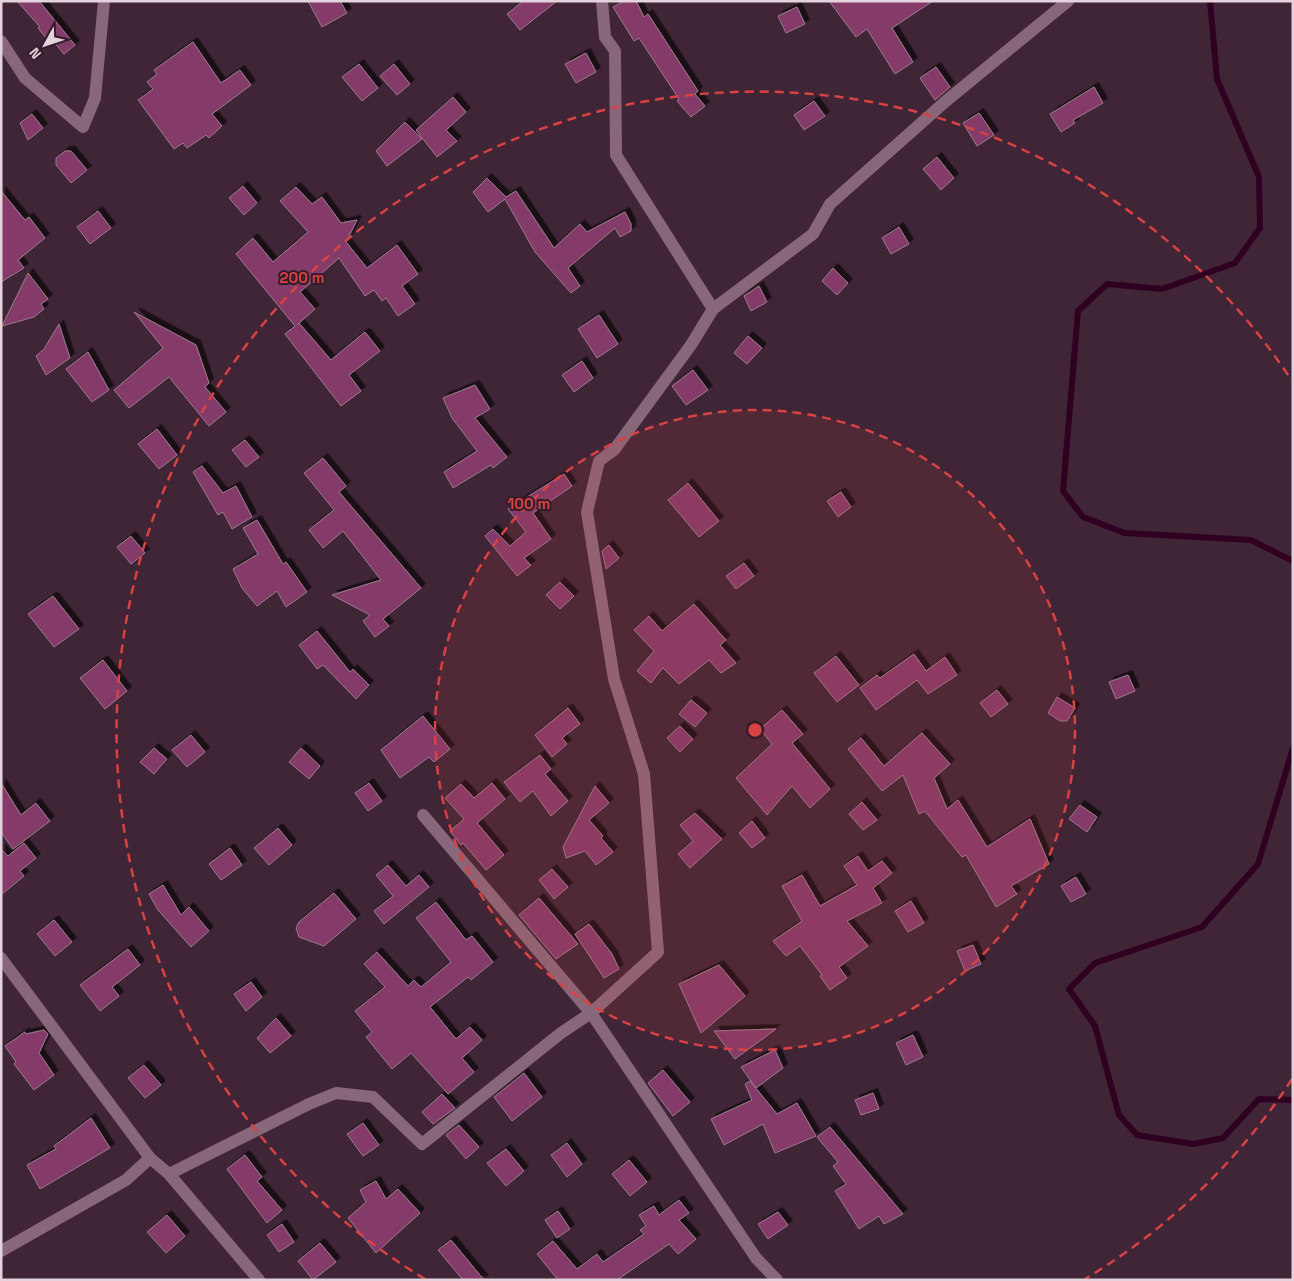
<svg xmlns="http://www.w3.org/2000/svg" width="1294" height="1281" font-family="'Space Grotesk',sans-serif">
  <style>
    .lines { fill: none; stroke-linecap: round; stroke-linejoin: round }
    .stream { stroke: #300021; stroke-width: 6 }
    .building { fill: #843b69; stroke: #9a7b8d; filter: url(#shadow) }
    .minor { stroke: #89677a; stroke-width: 12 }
    .ring { fill: none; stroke: #d84243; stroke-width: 2.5; stroke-dasharray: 9 6 }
    .centre { fill: #d84243; stroke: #341c2a; stroke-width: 2.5 }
    .ring-label { font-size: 15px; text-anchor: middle; font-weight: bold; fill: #d84243; stroke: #341c2a; stroke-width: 4; stroke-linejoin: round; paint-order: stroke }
  </style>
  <defs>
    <filter id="shadow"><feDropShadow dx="4.5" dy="-4.5" stdDeviation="0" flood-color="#0009"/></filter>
  </defs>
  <rect width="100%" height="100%" fill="#3f2535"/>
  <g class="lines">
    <g class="stream">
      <path d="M1210 1 1217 79 1259 177 1260 228 1235 263 1162 289 1107 284 1078 311 1063 491 1083 517 1125 533 1251 540 1293 561"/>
      <path d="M1293 748 1258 864 1202 927 1095 963 1069 989 1095 1026 1119 1115 1137 1135 1193 1144 1223 1138 1259 1099 1293 1100"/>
    </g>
  </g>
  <g class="building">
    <path d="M17 1H39L75 45 64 54 53 41 50 43 38 28 40 27Z"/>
    <path d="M308 1H340L347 13 322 27Z"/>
    <path d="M523 1H557L520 30 507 14Z"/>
    <path d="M624 1H636L644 17 648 14 698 91 695 94 705 106 691 117 677 101 679 99 639 38 634 41 613 7Z"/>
    <path d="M829 1H933L892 28 913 62 895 74 867 29 856 37Z"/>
    <path d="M797 7 805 24 786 33 778 16Z"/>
    <path d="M193 42 221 83 240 70 251 85 212 114 222 126 209 138 206 135 187 148 183 143 174 149 138 100 153 89 147 82 157 74 154 70Z"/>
    <path d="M586 53 596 72 576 83 565 64Z"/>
    <path d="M359 64 378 88 362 101 342 77Z"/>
    <path d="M394 64 410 84 397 95 380 76Z"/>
    <path d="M936 67 950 87 935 100 920 78Z"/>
    <path d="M1094 87 1103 103 1073 120 1075 123 1061 132 1050 114Z"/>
    <path d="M453 97 466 112 446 130 457 141 437 157 416 130Z"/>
    <path d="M814 101 825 116 804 130 794 115Z"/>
    <path d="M979 113 994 135 977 146 963 123Z"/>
    <path d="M32 114 43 128 28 140 20 123Z"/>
    <path d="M405 122 422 139 387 166 376 151Z"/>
    <path d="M65 151H71L87 170 71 183 56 165V158Z"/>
    <path d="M937 157 954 178 941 190 923 169Z"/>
    <path d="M487 178 506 197 516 191 554 248 580 224 587 232 625 212 631 224V231L620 237 615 228 568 268 580 286 571 293 535 252 505 199 488 212 473 192Z"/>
    <path d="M243 186 257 203 244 215 229 198Z"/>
    <path d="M296 187 312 204 322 197 341 223 357 220 346 242 367 268 397 245 418 274 402 286 415 304 398 316 386 298 382 301 374 290 365 296 339 258 300 292 315 309 297 325 299 323 331 360 365 332 380 351 349 375 361 391 341 406 285 334 295 326 236 254 253 238 273 262 308 232 280 201Z"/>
    <path d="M1 191 25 220 29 217 45 238 18 260 24 268 1 282Z"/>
    <path d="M98 211 111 228 90 244 77 227Z"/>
    <path d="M899 227 909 244 891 254 882 238Z"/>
    <path d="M833 268 848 283 837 295 822 281Z"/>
    <path d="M28 273 48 299 41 304 44 309 34 317 2 326Z"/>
    <path d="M759 286 767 302 751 311 744 296Z"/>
    <path d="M134 312 196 345 209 383 205 387 226 412 209 426 169 377 129 408 114 390 163 348Z"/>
    <path d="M599 315 618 344 597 358 578 329Z"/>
    <path d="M59 324 70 358 46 375 36 356 44 349Z"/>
    <path d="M748 336 762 348 747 364 734 353Z"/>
    <path d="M88 352 109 390 92 402 66 369Z"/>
    <path d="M582 361 593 378 574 392 562 375Z"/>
    <path d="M693 370 708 390 686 405 672 386Z"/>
    <path d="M475 385 490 409 475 418 507 457 493 468 491 465 453 488 444 472 477 451 452 418 443 398Z"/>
    <path d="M157 429 177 455 159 469 138 444Z"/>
    <path d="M245 440 259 457 246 467 232 450Z"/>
    <path d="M323 458 346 486 339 492 421 588 383 619 389 626 375 637 363 621 370 615 332 595 381 580 343 531 323 548 309 530 334 510 304 473Z"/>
    <path d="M202 466 223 493 236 486 252 517 232 529 223 512 218 515 193 472Z"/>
    <path d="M564 474 572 486 533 513 551 539 524 558 531 565 517 576 485 536 493 529 510 546 526 532 508 509Z"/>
    <path d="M688 483 719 521 699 537 668 500Z"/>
    <path d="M841 492 851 507 838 517 827 501Z"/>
    <path d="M257 520 283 564 286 562 307 592 286 607 277 591 257 606 242 588 233 569 258 554 243 528Z"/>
    <path d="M131 536 145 553 131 564 117 547Z"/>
    <path d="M609 545 619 558 606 569 602 551Z"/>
    <path d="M744 563 754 576 736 589 726 576Z"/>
    <path d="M560 582 574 596 560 609 546 595Z"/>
    <path d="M53 596 79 629 54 647 28 614Z"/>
    <path d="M694 604 726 640 720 645 736 663 721 673 709 660 679 684 663 668 651 683 637 671 654 651 634 630 649 616 662 631Z"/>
    <path d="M317 631 350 672 353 669 369 685 356 699 323 665 317 669 299 645Z"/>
    <path d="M914 654 926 671 945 657 957 675 928 694 917 680 876 710 860 688 877 675 880 678Z"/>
    <path d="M836 656 859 685 837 702 814 673Z"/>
    <path d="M103 660 127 691 105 709 80 678Z"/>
    <path d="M1128 675 1135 691 1116 699 1109 682Z"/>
    <path d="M997 690 1008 704 991 717 980 703Z"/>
    <path d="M1057 697 1075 708 1067 721H1060L1048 713Z"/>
    <path d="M691 700 707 713 695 727 679 714Z"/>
    <path d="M568 708 580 724 562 738 567 744 552 757 535 735Z"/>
    <path d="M782 710 803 734 792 743 830 789 810 808 792 786 767 815 736 778 772 744 760 729Z"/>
    <path d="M423 716 450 749 434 762 429 757 400 778 381 750Z"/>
    <path d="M680 726 693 739 680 752 667 738Z"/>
    <path d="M922 733 950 764 934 778 947 809 958 800 987 847 1030 819 1049 864 1011 886 1017 894 996 907 966 855 962 857 925 811 919 814 903 775 882 791 848 749 861 738 884 766Z"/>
    <path d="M191 735 205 752 187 767 172 750Z"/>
    <path d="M154 748 167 759 154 774 140 762Z"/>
    <path d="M301 748 320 766 309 779 289 762Z"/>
    <path d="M540 755 551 769 545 774 568 801 551 816 533 791 520 802 504 782Z"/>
    <path d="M1 783 21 815 36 803 50 821 13 849 1 832Z"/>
    <path d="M369 783 382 801 368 811 355 793Z"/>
    <path d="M492 783 505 799 477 823 504 855 486 870 463 843 461 845 450 831 464 819 445 798 461 784 474 798Z"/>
    <path d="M595 786 609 803 589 820 603 836 601 838 613 852 596 865 585 851 566 858 563 847Z"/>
    <path d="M862 802 877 820 863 830 849 814Z"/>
    <path d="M1080 805 1097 817 1087 832 1069 819Z"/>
    <path d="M695 813 722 839 690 868 678 854 693 841 680 825Z"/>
    <path d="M752 821 765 838 752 848 739 833Z"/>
    <path d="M278 828 292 845 269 865 254 848Z"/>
    <path d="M24 843 36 858 20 871 24 876 1 895V849L8 856Z"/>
    <path d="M230 848 242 865 221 880 209 864Z"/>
    <path d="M858 856 868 871 882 861 892 873 873 888 882 903 847 921 868 946 839 967 847 978 830 990 820 976 822 975 800 946 786 956 773 941 802 921 782 886 802 875 820 906 857 885 844 866Z"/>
    <path d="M388 865 406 886 419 875 429 887 384 924 374 911 393 896 376 875Z"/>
    <path d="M552 869 568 887 554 899 539 880Z"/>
    <path d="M1076 877 1086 894 1071 902 1061 886Z"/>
    <path d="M163 885 181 915 189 907 209 931 191 947 158 910 149 894Z"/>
    <path d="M334 893 356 919 324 946 299 937 296 928 299 922Z"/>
    <path d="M539 898 578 944 556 959 519 915Z"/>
    <path d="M911 901 924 923 908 932 895 911Z"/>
    <path d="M436 902 466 940 472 936 493 962 471 980 468 977 430 1007 456 1039 470 1027 482 1040 462 1058 474 1072 448 1094 411 1053 392 1069 366 1037 372 1032 355 1011 385 987 364 964 377 952 408 986 414 980 421 987 451 962 416 918Z"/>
    <path d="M54 920 72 942 55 956 37 934Z"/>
    <path d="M589 924 612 954 619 969 604 978 575 934Z"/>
    <path d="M973 945 981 964 965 971 957 951Z"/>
    <path d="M128 949 140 965 112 987 119 996 100 1011 80 985Z"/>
    <path d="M719 965 745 996 701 1033 679 984Z"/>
    <path d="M251 982 262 997 246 1011 234 994Z"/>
    <path d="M276 1018 291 1036 270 1053 257 1038Z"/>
    <path d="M776 1029 735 1059 714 1031Z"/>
    <path d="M44 1030 48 1034 39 1053 54 1075 34 1090 14 1064 16 1062 5 1046 25 1032 26 1034Z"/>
    <path d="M913 1035 923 1057 906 1065 896 1043Z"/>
    <path d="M775 1050 783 1068 756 1088 741 1067Z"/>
    <path d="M144 1065 161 1085 145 1098 128 1078Z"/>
    <path d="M663 1070 690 1102 673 1116 648 1083Z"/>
    <path d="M524 1073 542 1097 512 1121 494 1097Z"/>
    <path d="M750 1081 777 1114 797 1103 816 1136 775 1153 763 1124 724 1145 711 1119 752 1100 745 1084Z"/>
    <path d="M873 1093 879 1109 861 1115 855 1100Z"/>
    <path d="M442 1094 455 1108 433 1124 422 1112Z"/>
    <path d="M91 1118 110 1148 40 1189 27 1165 56 1149 54 1146Z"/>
    <path d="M363 1123 379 1145 363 1156 347 1134Z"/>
    <path d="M459 1125 479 1147 466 1159 446 1135Z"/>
    <path d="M830 1127 903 1214 884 1224 879 1216 859 1229 835 1191 846 1184 833 1166 838 1162 817 1137Z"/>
    <path d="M567 1143 582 1164 567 1177 551 1155Z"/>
    <path d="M506 1149 524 1171 506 1186 487 1163Z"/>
    <path d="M245 1155 262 1177 257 1181 282 1210 267 1223 227 1169Z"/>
    <path d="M629 1160 647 1182 630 1196 612 1174Z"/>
    <path d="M376 1181 386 1199 398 1189 420 1213 376 1253 348 1218 366 1202 360 1190Z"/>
    <path d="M679 1200 689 1213 679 1220 696 1239 678 1254 669 1244 617 1280H558L537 1254 553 1241 577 1269 597 1254 603 1262 644 1234 640 1230 646 1226 639 1215 654 1206 659 1215Z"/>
    <path d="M558 1211 570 1229 557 1238 545 1220Z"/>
    <path d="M778 1212 788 1225 768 1239 758 1224Z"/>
    <path d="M167 1215 185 1236 166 1253 147 1232Z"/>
    <path d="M282 1224 294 1242 279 1252 267 1235Z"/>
    <path d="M451 1240 484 1280H463L438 1250Z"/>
    <path d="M320 1243 336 1262 313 1280 298 1261Z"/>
  </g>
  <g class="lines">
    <g class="minor">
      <path d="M1 41 25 78 83 127 95 98 104 1"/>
      <path d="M713 309 813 234 830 204 946 101 1068 1"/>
      <path d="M423 815 591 1013 756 1258 777 1280"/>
      <path d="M1 958 150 1158 169 1174 259 1280"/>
      <path d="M169 1174 309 1104 336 1093 373 1097 422 1144 561 1033 591 1013 658 952 644 774 614 679 587 512 599 461 614 450 691 345 713 309 616 155 615 51 605 37 602 1"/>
      <path d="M1 1251 126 1180 150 1158"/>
    </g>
  </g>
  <circle cx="755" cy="730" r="320" fill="#d84243" fill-opacity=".12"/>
  <g class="ring">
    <circle cx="755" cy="730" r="320"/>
    <path d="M1292 1079A640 640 0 0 1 1085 1279M425 1279A640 640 0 1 1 1292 381"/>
  </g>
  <circle cx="755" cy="730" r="8" class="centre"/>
  <g class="ring-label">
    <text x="302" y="283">200 m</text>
    <text x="529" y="509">100 m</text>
  </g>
  <rect width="1294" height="1281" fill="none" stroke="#e4d2dc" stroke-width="5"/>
  <g transform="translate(45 45) rotate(230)" stroke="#341c2a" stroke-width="4" paint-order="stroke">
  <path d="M0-4L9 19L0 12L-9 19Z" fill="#e4d2dc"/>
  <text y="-8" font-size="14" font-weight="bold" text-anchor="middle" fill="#e4d2dc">N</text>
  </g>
</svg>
